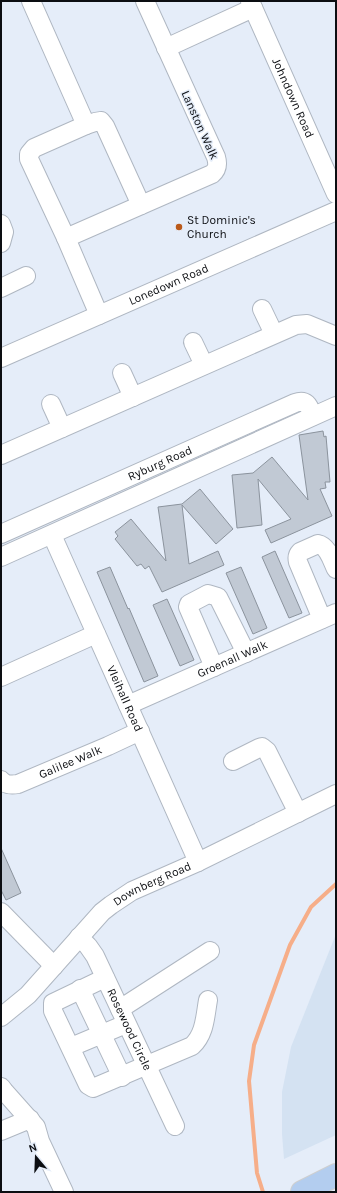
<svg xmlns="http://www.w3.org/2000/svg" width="337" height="1193" font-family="Karla,sans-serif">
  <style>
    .built { fill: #d4e2f2 }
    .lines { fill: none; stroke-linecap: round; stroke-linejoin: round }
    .stream { stroke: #f6ae89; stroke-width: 4 }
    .building { fill: #c1c9d4; stroke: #8b939d }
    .minor-casing { stroke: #afb7c2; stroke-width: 20 }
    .major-casing { stroke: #cecfd0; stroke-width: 24 }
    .minor { stroke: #fff; stroke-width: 18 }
    .major { stroke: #b3cdef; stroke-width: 22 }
    .poi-dot { fill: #ba591a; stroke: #e5edf9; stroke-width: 1.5 }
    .labels { text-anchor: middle; stroke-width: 3; stroke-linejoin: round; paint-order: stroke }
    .street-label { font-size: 12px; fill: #0c0e12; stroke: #e5edf9 }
    .poi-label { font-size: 12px; fill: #0c0e12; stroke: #e5edf9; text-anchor: start }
  </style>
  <rect width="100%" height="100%" fill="#e5edf9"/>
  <path class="built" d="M336 934V1135L284 1159 282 1134V1092L291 1047Z"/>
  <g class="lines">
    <path class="stream" d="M263 1192 257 1173 249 1081 254 1045 290 945 311 907 336 884"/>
  </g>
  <g class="building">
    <path d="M323 431 324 437 326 436 330 482H325L326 488 320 489 332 516 271 543 265 530 291 519 258 479 262 525 237 528 232 475 253 473 272 457 308 500 299 435Z"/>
    <path d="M200 489 233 529 216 544 182 505 189 564 218 551 224 565 162 592 149 566 145 569 141 564 137 566 115 539 118 536 115 532 131 519 166 561 158 507 182 504Z"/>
    <path d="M275 551 302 613 289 618 262 557Z"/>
    <path d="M110 567 128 609 129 608 158 676 144 682 97 572Z"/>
    <path d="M241 567 267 628 253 634 226 573Z"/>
    <path d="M167 599 194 660 180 666 153 605Z"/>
    <path d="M1 848 21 893 6 900 1 890Z"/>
  </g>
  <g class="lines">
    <defs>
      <g id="minor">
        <path d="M31 1 86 125"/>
        <path id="s1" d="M250 1 336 194"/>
        <path d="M166 48 253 8"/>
        <path d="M1 224 4 232 1 243"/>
        <path d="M66 238 212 174C218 169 218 164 216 157L145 1"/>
        <path d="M1 288 26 276"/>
        <path d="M262 309 274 334"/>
        <path d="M99 315 66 238 29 159V154L34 148 86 125 95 122 101 121 105 126 141 205"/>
        <path d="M193 342 204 365"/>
        <path id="s2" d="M1 358 336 211"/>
        <path d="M122 373 133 397"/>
        <path d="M51 404 62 428"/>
        <path d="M1 455 296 325 307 324 336 336"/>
        <path id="s3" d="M1 534 295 403C307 399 309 406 313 416"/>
        <path id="s4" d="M52 535 198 862"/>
        <path d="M1 557 336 406"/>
        <path d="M322 619 298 562C297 558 297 555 300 552L318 544C328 546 332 561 336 569"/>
        <path d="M214 667 188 607 189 604 208 594 218 597 246 653"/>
        <path d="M1 677 96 634"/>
        <path id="s5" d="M128 705 336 613"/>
        <path d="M233 761 259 748 262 747 267 751 298 813"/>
        <path id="s6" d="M1 780C5 785 12 785 18 784L108 746 140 731"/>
        <path d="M1 912 54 966"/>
        <path id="s7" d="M79 937 88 946 95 956 175 1126"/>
        <path d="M105 978 57 1001 53 1003V1011L88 1085 93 1088 192 1046C205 1034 205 1017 208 1000"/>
        <path d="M80 989 122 1077"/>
        <path d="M120 1009 210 951"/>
        <path id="s8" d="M1 1017 28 995 102 912 111 905 132 891 198 862 336 794"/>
        <path d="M71 1047 126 1024"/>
        <path d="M1 1087 4 1091 36 1127 40 1141 64 1192"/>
        <path d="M1 1131 30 1119"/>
      </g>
      <path id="major" d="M302 1192 336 1175"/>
    </defs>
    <use href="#minor" class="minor-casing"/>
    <use href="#major" class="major-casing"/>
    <use href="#minor" class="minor"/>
    <use href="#major" class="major"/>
  </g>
  <circle class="poi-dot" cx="179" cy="227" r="4"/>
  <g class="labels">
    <g class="street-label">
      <text dy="4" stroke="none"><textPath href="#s1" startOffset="106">Johndown Road</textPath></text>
      <text transform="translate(200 125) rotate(66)" y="4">Lanston Walk</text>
      <text dy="4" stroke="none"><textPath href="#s2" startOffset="183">Lonedown Road</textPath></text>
      <text dy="4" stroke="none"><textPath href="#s3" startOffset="174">Ryburg Road</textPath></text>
      <text dy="4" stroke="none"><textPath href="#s5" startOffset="114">Groenall Walk</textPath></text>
      <text dy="4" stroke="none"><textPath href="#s4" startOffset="179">Vleihall Road</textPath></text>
      <text dy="4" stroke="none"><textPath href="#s6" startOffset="75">Galilee Walk</textPath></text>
      <text dy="4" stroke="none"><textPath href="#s8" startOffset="204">Downberg Road</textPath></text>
      <text dy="4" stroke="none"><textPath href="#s7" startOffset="106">Rosewood Circle</textPath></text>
    </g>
    <g class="poi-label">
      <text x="187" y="224">St Dominic's<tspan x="187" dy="14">Church</tspan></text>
    </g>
  </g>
  <rect width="337" height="1193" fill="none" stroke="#0c0e12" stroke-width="4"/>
  <g transform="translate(36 1157) rotate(341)" stroke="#e5edf9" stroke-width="3" paint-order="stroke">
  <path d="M0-3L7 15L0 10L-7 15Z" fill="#0c0e12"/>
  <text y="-6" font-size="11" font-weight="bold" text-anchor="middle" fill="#0c0e12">N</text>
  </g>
</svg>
